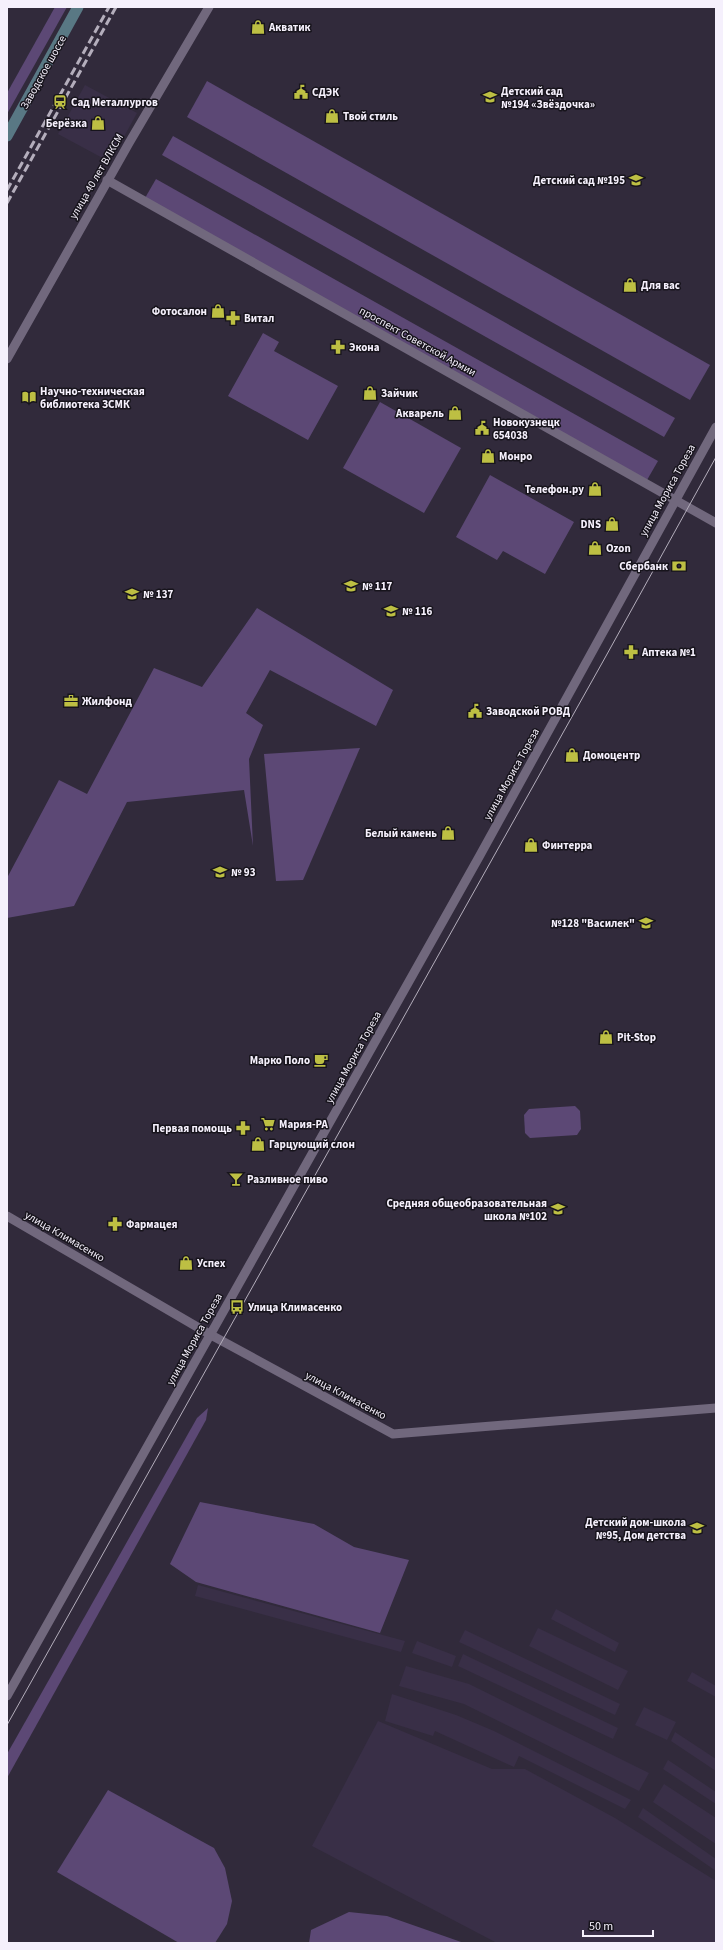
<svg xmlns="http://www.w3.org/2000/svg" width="723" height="1950" font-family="'Source Sans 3',sans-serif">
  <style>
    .built { fill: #392f47 }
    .green { fill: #5c4875 }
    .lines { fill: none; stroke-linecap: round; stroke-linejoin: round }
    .tertiary { stroke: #71687d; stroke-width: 9 }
    .secondary { stroke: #597884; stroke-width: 11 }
    .tram { stroke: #b4aebc; stroke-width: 1 }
    .rail { stroke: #b4aebc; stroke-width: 3; stroke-dasharray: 8 4; stroke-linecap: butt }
    .labels { text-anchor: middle; stroke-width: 3; stroke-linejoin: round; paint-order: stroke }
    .poi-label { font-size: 11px; font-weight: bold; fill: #f5f0fc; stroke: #17141c; text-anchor: start }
    .street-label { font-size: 11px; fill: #f5f0fc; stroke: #17141c }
  </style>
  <rect width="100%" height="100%" fill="#312a3b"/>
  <g class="built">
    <path d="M85 85 137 113 110 162 58 134Z"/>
    <path d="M198 1585 405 1641 401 1652 195 1596Z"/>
    <path d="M556 1609 619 1643 615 1652 551 1619Z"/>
    <path d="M538 1628 628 1671 618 1690 529 1646Z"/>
    <path d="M465 1630 620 1704 615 1715 459 1642Z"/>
    <path d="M417 1641 456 1656 452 1667 412 1653Z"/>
    <path d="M463 1654 618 1728 613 1739 458 1666Z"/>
    <path d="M406 1666 469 1684 649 1773 639 1791 464 1704 399 1686Z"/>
    <path d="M692 1672 716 1686V1697L687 1681Z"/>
    <path d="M392 1694 456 1715 494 1731 631 1800 625 1809 519 1756 514 1767 435 1731 433 1736 385 1721Z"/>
    <path d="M644 1707 676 1722 667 1740 635 1725Z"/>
    <path d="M378 1721 492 1769H525L615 1818 716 1881V1943H497L312 1846Z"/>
    <path d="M675 1732 716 1759V1771L671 1741Z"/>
    <path d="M668 1760 716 1792V1804L663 1769Z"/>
    <path d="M664 1784 716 1818V1844L653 1802Z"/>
    <path d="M643 1808 716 1859V1871L638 1817Z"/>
  </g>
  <g class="green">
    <path d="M55 7H67L7 114V93Z"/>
    <path d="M207 81 710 365 690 400 187 117Z"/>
    <path d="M173 136 675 418 664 437 162 155Z"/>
    <path d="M156 179 658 461 647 480 145 198Z"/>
    <path d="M263 333 279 342 274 351 338 386 308 440 228 396Z"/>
    <path d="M380 402 461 448 424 513 343 468Z"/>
    <path d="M490 475 574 522 545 574 503 551 497 560 456 537Z"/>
    <path d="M257 608 393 690 376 726 270 670 246 713 263 725 249 759 253 846 244 790 127 802 74 906 7 918V878L59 780 87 794 154 668 202 687Z"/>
    <path d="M360 748 303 880 276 881 264 754Z"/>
    <path d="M575 1106 580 1111 581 1129 577 1135 530 1138 525 1133 524 1115 529 1109Z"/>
    <path d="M208 1408 206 1420 7 1778V1754L197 1418Z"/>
    <path d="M200 1502 314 1524 354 1547 409 1560 380 1633 196 1582 170 1564Z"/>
    <path d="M108 1790 214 1848 225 1868 232 1901 227 1924 215 1943H179L57 1872Z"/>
    <path d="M349 1912 387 1916 464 1943H309L311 1930Z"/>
  </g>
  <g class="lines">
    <g class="tertiary">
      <path d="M107 180 716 523"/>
      <path d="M7 359 129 143 209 7"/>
      <path d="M7 1216 211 1335 393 1434 716 1408"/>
      <path d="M7 1696 479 857 716 427"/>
    </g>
    <path class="secondary" d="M7 136 78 7"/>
    <path class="tram" d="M7 1725 606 656 716 457"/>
    <g class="rail">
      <path d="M7 190 109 7"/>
      <path d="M7 203 116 7"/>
    </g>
  </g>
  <defs>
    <symbol id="shop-bare" viewBox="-9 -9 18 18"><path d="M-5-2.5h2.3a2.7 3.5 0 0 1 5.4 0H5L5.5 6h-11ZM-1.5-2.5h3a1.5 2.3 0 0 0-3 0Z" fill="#bdbf43" stroke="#17141c" stroke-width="2.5" paint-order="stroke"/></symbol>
    <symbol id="civic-bare" viewBox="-9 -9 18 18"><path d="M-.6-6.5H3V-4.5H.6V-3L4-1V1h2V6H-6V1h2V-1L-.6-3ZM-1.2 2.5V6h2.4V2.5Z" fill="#bdbf43" stroke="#17141c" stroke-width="2.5" paint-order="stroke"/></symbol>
    <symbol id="school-bare" viewBox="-9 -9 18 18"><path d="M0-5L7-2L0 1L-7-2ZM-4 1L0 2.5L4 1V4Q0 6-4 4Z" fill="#bdbf43" stroke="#17141c" stroke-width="2.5" paint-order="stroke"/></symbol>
    <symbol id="station-bare" viewBox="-9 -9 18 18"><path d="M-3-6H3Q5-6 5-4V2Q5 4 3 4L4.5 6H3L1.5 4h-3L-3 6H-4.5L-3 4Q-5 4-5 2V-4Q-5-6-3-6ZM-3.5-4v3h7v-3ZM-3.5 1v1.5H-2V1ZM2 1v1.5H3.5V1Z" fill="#bdbf43" stroke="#17141c" stroke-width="2.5" paint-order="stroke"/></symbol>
    <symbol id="pharmacy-bare" viewBox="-9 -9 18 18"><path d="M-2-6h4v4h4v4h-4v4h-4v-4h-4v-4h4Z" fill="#bdbf43" stroke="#17141c" stroke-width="2.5" paint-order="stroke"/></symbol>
    <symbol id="library-bare" viewBox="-9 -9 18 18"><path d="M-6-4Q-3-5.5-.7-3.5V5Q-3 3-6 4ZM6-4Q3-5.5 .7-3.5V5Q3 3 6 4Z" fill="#bdbf43" stroke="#17141c" stroke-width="2.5" paint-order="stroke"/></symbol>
    <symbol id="bank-bare" viewBox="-9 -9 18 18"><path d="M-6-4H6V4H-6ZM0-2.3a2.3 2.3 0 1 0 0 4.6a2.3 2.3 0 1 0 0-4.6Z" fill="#bdbf43" stroke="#17141c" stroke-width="2.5" paint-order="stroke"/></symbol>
    <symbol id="office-bare" viewBox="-9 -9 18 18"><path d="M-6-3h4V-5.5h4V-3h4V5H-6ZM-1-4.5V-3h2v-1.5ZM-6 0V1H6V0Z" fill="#bdbf43" stroke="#17141c" stroke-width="2.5" paint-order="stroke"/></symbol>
    <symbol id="cafe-bare" viewBox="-9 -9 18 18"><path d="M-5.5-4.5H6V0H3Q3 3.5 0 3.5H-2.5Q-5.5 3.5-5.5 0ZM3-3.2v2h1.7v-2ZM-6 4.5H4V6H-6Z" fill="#bdbf43" stroke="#17141c" stroke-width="2.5" paint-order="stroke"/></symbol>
    <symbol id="supermarket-bare" viewBox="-9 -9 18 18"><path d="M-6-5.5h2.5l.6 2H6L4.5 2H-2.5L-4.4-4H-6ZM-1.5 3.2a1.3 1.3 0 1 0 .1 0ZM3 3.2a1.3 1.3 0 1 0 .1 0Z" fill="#bdbf43" stroke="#17141c" stroke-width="2.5" paint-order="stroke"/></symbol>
    <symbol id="bar-bare" viewBox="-9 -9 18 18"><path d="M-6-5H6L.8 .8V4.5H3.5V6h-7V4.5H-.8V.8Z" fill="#bdbf43" stroke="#17141c" stroke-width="2.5" paint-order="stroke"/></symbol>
    <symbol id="bus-bare" viewBox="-9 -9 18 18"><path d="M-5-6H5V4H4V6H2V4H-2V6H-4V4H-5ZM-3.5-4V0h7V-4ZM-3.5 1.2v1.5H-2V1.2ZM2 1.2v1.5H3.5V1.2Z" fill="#bdbf43" stroke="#17141c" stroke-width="2.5" paint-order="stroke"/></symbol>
  </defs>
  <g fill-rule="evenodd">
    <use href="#shop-bare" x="248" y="17" width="20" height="20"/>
    <use href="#civic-bare" x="291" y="82" width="20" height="20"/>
    <use href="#school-bare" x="480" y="87" width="20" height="20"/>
    <use href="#station-bare" x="50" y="92" width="20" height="20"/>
    <use href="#shop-bare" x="322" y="106" width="20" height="20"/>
    <use href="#shop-bare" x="88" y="113" width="20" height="20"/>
    <use href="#school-bare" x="626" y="170" width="20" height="20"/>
    <use href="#shop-bare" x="620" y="275" width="20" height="20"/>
    <use href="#shop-bare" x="208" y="301" width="20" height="20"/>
    <use href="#pharmacy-bare" x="223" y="308" width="20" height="20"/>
    <use href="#pharmacy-bare" x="328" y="337" width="20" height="20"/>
    <use href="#shop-bare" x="360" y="383" width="20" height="20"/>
    <use href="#library-bare" x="19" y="387" width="20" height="20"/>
    <use href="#shop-bare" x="445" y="403" width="20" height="20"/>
    <use href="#civic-bare" x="472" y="418" width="20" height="20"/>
    <use href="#shop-bare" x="478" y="446" width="20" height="20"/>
    <use href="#shop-bare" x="585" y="479" width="20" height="20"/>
    <use href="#shop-bare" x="602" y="514" width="20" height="20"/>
    <use href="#shop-bare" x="585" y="538" width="20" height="20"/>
    <use href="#bank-bare" x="669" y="556" width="20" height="20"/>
    <use href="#school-bare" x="341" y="576" width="20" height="20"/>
    <use href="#school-bare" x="122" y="584" width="20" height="20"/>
    <use href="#school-bare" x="381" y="601" width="20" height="20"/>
    <use href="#pharmacy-bare" x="621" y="642" width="20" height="20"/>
    <use href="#office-bare" x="61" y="691" width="20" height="20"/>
    <use href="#civic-bare" x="465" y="701" width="20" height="20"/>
    <use href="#shop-bare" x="562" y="745" width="20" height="20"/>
    <use href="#shop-bare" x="438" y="823" width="20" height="20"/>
    <use href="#shop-bare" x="521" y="835" width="20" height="20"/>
    <use href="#school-bare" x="210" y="862" width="20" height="20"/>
    <use href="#school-bare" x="636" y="913" width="20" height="20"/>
    <use href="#shop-bare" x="596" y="1027" width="20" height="20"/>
    <use href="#cafe-bare" x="311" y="1050" width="20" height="20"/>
    <use href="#supermarket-bare" x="258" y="1114" width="20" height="20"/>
    <use href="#pharmacy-bare" x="233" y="1118" width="20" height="20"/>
    <use href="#shop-bare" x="248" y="1134" width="20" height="20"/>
    <use href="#bar-bare" x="226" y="1169" width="20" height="20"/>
    <use href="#school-bare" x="548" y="1199" width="20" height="20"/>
    <use href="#pharmacy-bare" x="105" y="1214" width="20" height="20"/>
    <use href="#shop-bare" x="176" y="1253" width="20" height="20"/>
    <use href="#bus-bare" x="227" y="1297" width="20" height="20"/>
    <use href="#school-bare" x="687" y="1518" width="20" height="20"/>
  </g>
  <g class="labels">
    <g class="poi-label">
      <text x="269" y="31">Акватик</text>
      <text x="501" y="95">Детский сад<tspan x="501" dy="13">№194 «Звёздочка»</tspan></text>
      <text x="312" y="96">СДЭК</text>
      <text x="71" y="106">Сад Металлургов</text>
      <text x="343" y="120">Твой стиль</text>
      <text x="87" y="127" text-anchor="end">Берёзка</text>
      <text x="625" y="184" text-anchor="end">Детский сад №195</text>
      <text x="641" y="289">Для вас</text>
      <text x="207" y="315" text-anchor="end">Фотосалон</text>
      <text x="244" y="322">Витал</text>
      <text x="349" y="351">Экона</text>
      <text x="40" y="395">Научно-техническая<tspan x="40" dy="13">библиотека ЗСМК</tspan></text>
      <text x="381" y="397">Зайчик</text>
      <text x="444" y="417" text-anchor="end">Акварель</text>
      <text x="493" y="426">Новокузнецк<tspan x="493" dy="13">654038</tspan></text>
      <text x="499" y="460">Монро</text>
      <text x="584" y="493" text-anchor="end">Телефон.ру</text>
      <text x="601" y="528" text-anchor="end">DNS</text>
      <text x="606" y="552">Ozon</text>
      <text x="668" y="570" text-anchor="end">Сбербанк</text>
      <text x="362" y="590">№ 117</text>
      <text x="143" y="598">№ 137</text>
      <text x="402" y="615">№ 116</text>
      <text x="642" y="656">Аптека №1</text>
      <text x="82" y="705">Жилфонд</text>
      <text x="486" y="715">Заводской РОВД</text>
      <text x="583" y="759">Домоцентр</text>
      <text x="437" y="837" text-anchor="end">Белый камень</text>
      <text x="542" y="849">Финтерра</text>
      <text x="231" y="876">№ 93</text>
      <text x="635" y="927" text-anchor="end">№128 "Василек"</text>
      <text x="617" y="1041">Pit-Stop</text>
      <text x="310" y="1064" text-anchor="end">Марко Поло</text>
      <text x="279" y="1128">Мария-РА</text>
      <text x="232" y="1132" text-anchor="end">Первая помощь</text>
      <text x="269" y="1148">Гарцующий слон</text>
      <text x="247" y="1183">Разливное пиво</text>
      <text x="547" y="1207" text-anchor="end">Средняя общеобразовательная<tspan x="547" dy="13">школа №102</tspan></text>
      <text x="126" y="1228">Фармацея</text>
      <text x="197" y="1267">Успех</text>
      <text x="248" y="1311">Улица Климасенко</text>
      <text x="686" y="1526" text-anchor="end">Детский дом-школа<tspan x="686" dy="13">№95, Дом детства</tspan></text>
    </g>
    <g class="street-label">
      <text transform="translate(43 72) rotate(-61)" y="4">Заводское шоссе</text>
      <text transform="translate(96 176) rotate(-60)" y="4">улица 40 лет ВЛКСМ</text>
      <text transform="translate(418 341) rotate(29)" y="4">проспект Советской Армии</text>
      <text transform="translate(667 490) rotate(-61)" y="4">улица Мориса Тореза</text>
      <text transform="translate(511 774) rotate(-61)" y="4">улица Мориса Тореза</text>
      <text transform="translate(353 1057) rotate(-61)" y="4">улица Мориса Тореза</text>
      <text transform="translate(65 1236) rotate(30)" y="4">улица Климасенко</text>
      <text transform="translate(194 1339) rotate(-61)" y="4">улица Мориса Тореза</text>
      <text transform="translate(346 1395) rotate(28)" y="4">улица Климасенко</text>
    </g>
  </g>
  <rect width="723" height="1950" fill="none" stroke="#f5f0fc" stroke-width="16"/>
  <path d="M583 1930v6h70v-6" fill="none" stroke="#f5f0fc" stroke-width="2"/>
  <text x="589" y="1930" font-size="12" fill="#f5f0fc" stroke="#17141c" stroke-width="3" paint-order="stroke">50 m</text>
</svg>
